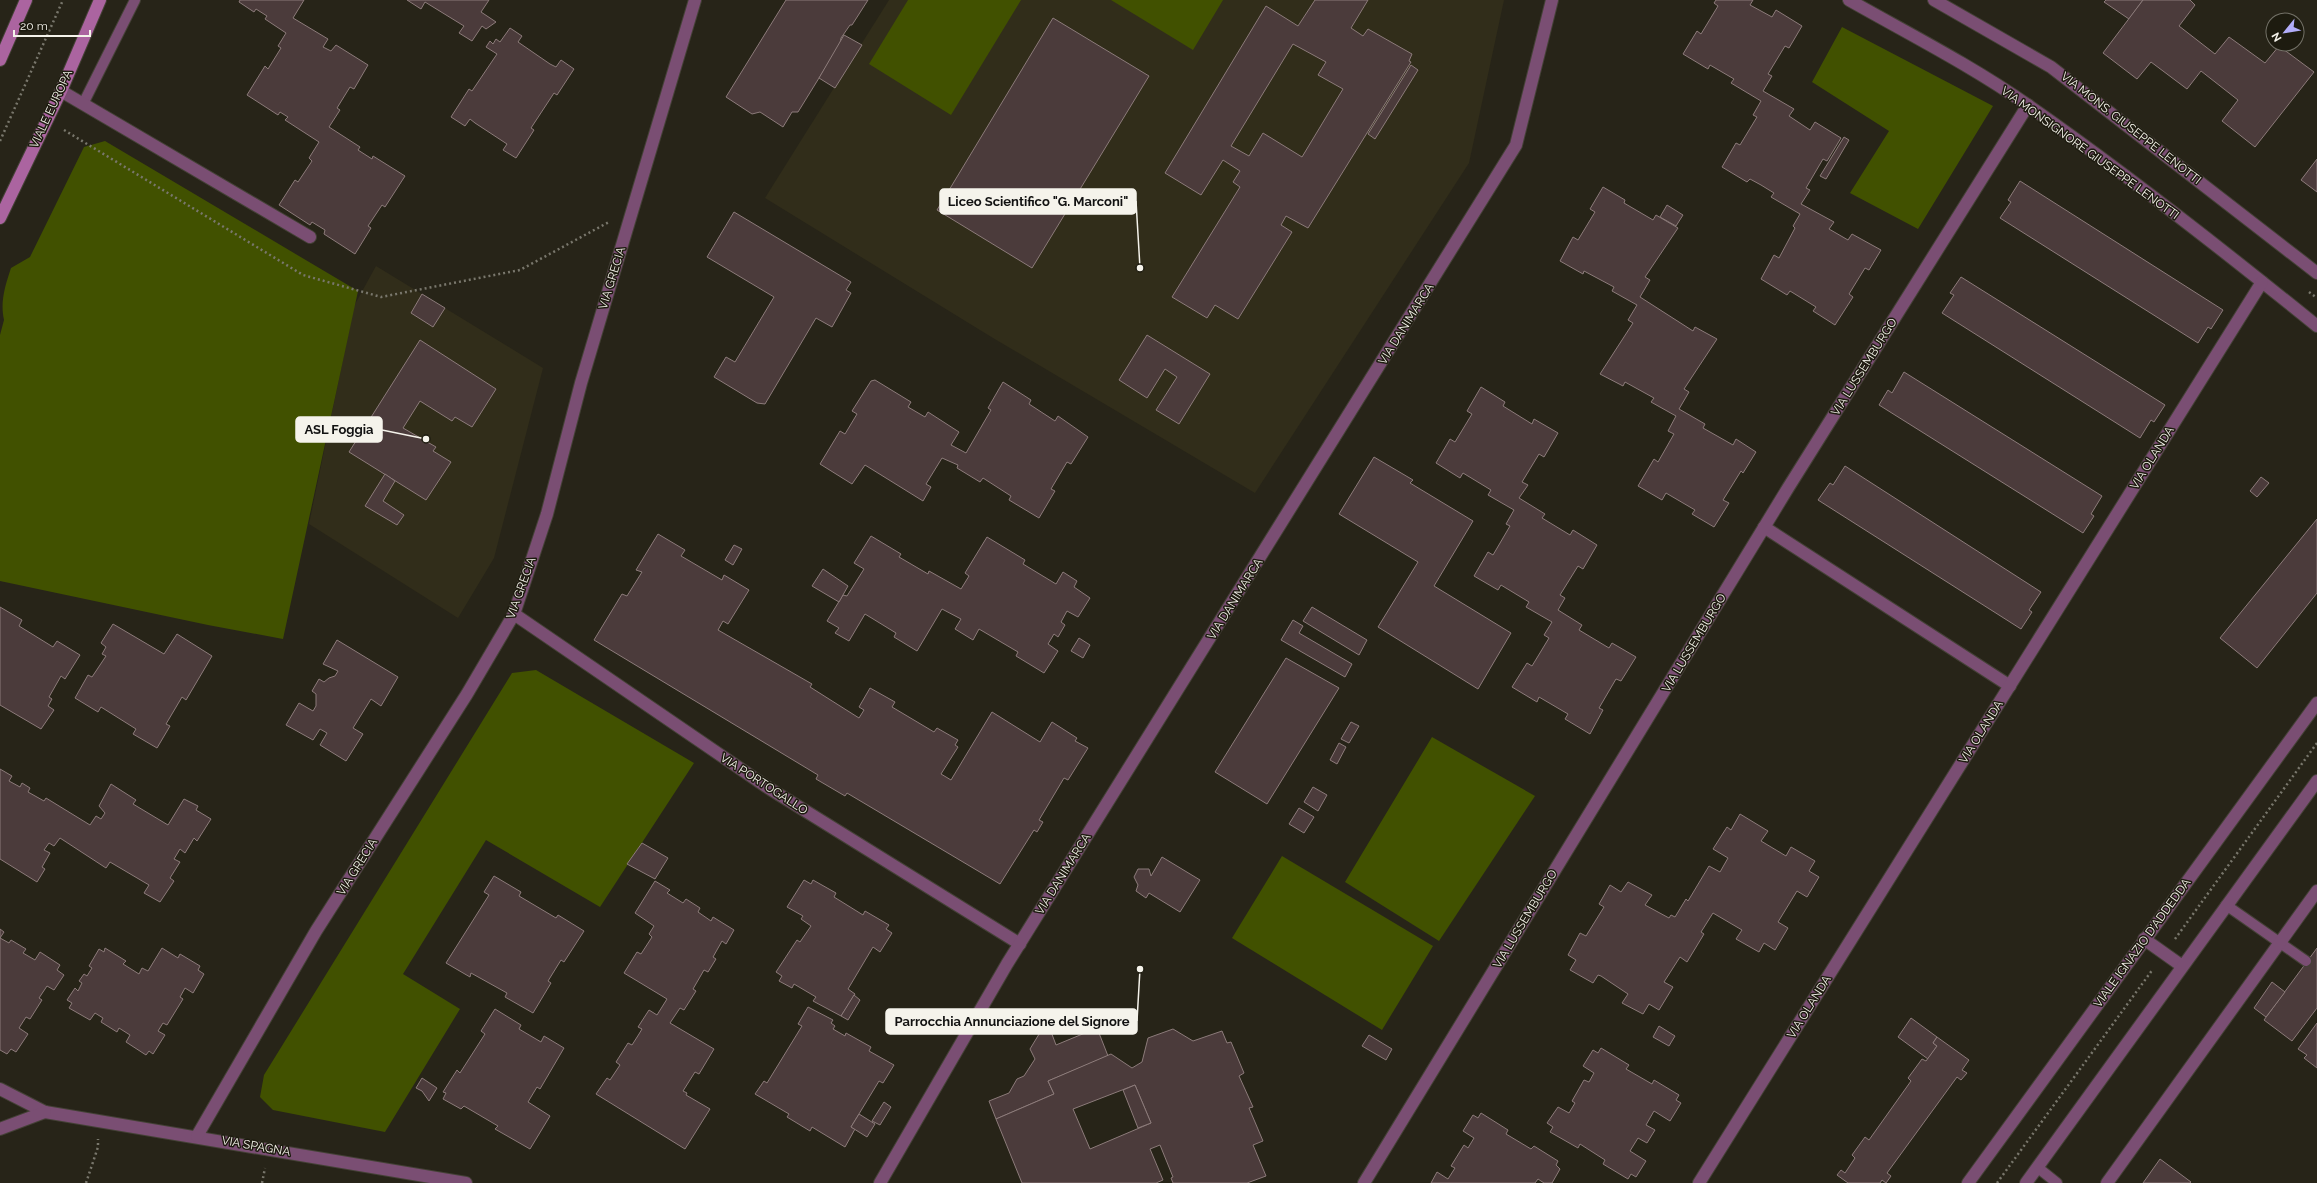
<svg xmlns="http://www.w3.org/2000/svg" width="2317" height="1183" font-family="Raleway,sans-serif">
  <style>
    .built { fill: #312d1a }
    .green { fill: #415100 }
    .building { fill: #4b3b3b; stroke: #8c7b7a; fill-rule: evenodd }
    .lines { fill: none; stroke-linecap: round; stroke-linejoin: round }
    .lane-casing { stroke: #444136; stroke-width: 12 }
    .street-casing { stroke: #444136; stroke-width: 14 }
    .secondary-casing { stroke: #444136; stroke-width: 14 }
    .path { stroke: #79776c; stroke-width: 2.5; stroke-dasharray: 2 3; stroke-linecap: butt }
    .lane { stroke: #7a4e73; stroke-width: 10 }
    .street { stroke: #7a4e73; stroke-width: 12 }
    .secondary { stroke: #ab64a0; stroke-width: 12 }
    .labels { text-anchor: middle; stroke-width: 3; stroke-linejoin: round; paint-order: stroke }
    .street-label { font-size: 12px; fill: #f5f3eb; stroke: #1d1b0f }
    .leader { fill: none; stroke: #f5f3eb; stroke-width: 1.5 }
    .callout-dot { fill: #f5f3eb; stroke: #1d1b0f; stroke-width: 1.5 }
    .callout { fill: #f5f3eb; stroke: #f5f3eb; stroke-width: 1.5 }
    .callout-label { font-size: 13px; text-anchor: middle; font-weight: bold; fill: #111 }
  </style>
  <rect width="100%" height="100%" fill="#272418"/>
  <g class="built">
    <path d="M889 0H1504L1469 163 1255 493 993 338 765 198Z"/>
    <path d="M376 266 543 368 494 558 458 618 309 524 354 306Z"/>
  </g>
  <g class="green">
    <path d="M908 0H1021L951 115 869 64Z"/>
    <path d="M1111 0H1223L1193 50Z"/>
    <path d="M1842 27 1993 106 1918 229 1850 193 1889 131 1812 82Z"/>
    <path d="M105 141 358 291 283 639 208 625 0 581V335L4 320C0 302 5 286 11 268L30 257 84 147Z"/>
    <path d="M536 670 694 763 600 907 486 840 403 974 460 1009 385 1132 273 1110 260 1097 264 1075 512 673Z"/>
    <path d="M1432 737 1535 796 1439 941 1345 882Z"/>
    <path d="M1282 856 1433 946 1382 1030 1232 938Z"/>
  </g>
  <g class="building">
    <path d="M240 0H304L293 18 328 39 323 47 331 51 336 45 368 65 354 89 350 87 337 108 340 110 329 127 360 147 358 150 372 159 373 156 405 176 385 207 382 205 368 226 371 228 355 254 324 234 325 230 312 222 310 225 279 205 295 180 298 182 312 161 309 158 319 142 285 120 288 117 280 112 278 115 247 95 265 66 268 69 281 48 278 46 286 33 265 19 267 16 256 9 254 12 239 2Z"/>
    <path d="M407 0H489L481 12 496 22 486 29 482 26 472 41 459 33 464 26 425 2 421 9Z"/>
    <path d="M786 0H868L852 25H850L841 38 840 44 798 112H792L783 127 760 112 752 114 726 97Z"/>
    <path d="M1315 0H1368L1351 28 1363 36 1368 29 1412 54 1409 61 1411 62 1308 228 1286 216 1281 225 1292 232 1238 319 1215 305 1207 318 1172 297 1240 187 1233 182 1240 171 1223 160 1201 195 1165 173 1266 6 1298 26ZM1293 44 1326 62 1318 75 1343 89 1302 157 1263 133 1249 156 1231 146Z"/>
    <path d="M1716 0H1753L1750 5 1772 17 1776 10 1802 26 1789 48 1785 46 1768 74 1772 76 1763 91 1794 109 1789 116 1810 130 1815 122 1841 138 1827 161 1823 159 1806 188 1810 190 1801 204 1834 222 1829 229 1848 240 1852 234 1881 250 1869 270 1865 268 1849 294 1853 297 1835 325 1813 311 1816 307 1790 291 1787 295 1761 279 1774 255 1779 258 1795 228 1793 226 1800 214 1771 197 1774 193 1761 185 1750 179 1747 182 1722 167 1736 143 1740 145 1757 117 1753 115 1761 101 1731 83 1734 79 1710 65 1708 69 1683 54 1697 31 1701 34 1718 6 1714 3Z"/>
    <path d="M2106 0H2143L2129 19 2104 2Z"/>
    <path d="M2143 0H2190L2195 5 2179 26 2215 54 2229 37 2265 63 2279 46 2314 72 2255 147 2222 121 2238 100 2201 71 2187 89 2151 62 2137 79 2103 53Z"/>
    <path d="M1053 18 1149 76 1032 268 937 210Z"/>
    <path d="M510 28 522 36 518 42 550 64 556 67 561 60 574 69 557 95 554 93 531 128 534 130 516 158 503 150 507 144 475 123 470 119 465 126 451 117 469 89 472 91 497 54 486 47 490 41 493 44 496 39 500 42Z"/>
    <path d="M844 35 862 45 835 88 819 78Z"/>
    <path d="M1411 65 1418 70 1375 139 1368 134Z"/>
    <path d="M1844 137 1849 140 1826 179 1820 176Z"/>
    <path d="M2317 159V192L2301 180Z"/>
    <path d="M2020 181 2223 310 2211 329 2208 327 2198 343 2000 218 2011 202 2008 200Z"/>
    <path d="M1603 187 1625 200 1624 203 1653 220 1656 215 1678 228 1645 277 1650 280 1640 297 1693 331 1695 327 1717 339 1684 389 1689 392 1679 409 1705 424 1703 428 1733 445 1736 439 1756 452 1743 473 1741 471 1723 500 1729 503 1714 527 1692 514 1695 510 1666 493 1662 500 1638 486 1654 459 1658 462 1674 434 1668 431 1676 416 1651 402 1654 398 1625 382 1623 386 1600 374 1633 323 1628 320 1637 305 1612 291 1614 287 1584 271 1583 274 1560 261 1573 237 1578 240 1595 212 1590 209Z"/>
    <path d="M1667 205 1683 215 1676 226 1660 217Z"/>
    <path d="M734 212 851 282 846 290 851 293 832 327 816 318 765 404 757 403 714 377 726 357 735 362 774 297 707 257Z"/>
    <path d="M1961 277 2165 405 2154 422 2151 420 2140 438 1942 313 1954 295 1950 293Z"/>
    <path d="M422 294 445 308 433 327 411 313Z"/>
    <path d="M1147 335 1210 374 1179 424 1156 410 1177 377 1165 369 1147 398 1119 380Z"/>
    <path d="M420 340 496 389 472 427 455 417 452 421 420 401 403 428 436 447 433 451 451 462 426 500 349 452Z"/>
    <path d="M1904 372 2102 496 2091 514 2094 516 2083 533 1879 405 1888 390 1892 393Z"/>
    <path d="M875 380 911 402 908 407 925 417 928 412 959 432 951 445 966 453 991 410 988 408 1003 382 1031 400 1029 404 1055 421 1058 416 1088 437 1071 464 1067 462 1051 489 1055 491 1039 518 1009 500 1011 496 983 478 980 482 957 468 958 465 942 458 926 484 931 487 923 501 865 465 852 484 820 464 840 431 845 434 857 414 852 411 871 381Z"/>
    <path d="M1481 387 1505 402 1503 406 1532 424 1534 419 1558 433 1544 457 1539 454 1522 482 1528 485 1519 498 1545 514 1542 518 1570 535 1573 530 1597 545 1583 569 1578 566 1560 595 1565 598 1558 610 1582 625 1579 630 1609 648 1612 643 1636 657 1621 681 1616 679 1599 708 1603 710 1590 734 1565 719 1568 714 1539 697 1537 702 1512 687 1527 663 1532 666 1549 638 1544 635 1552 622 1526 607 1529 602 1501 585 1498 590 1474 576 1488 552 1493 555 1510 526 1506 524 1514 510 1488 495 1491 490 1463 473 1460 478 1436 463 1450 439 1455 442 1472 414 1467 411Z"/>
    <path d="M1374 457 1413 480 1410 483 1473 521 1434 586 1511 633 1478 689 1378 627 1418 562 1339 514Z"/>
    <path d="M1845 466 2041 592 2029 610 2032 612 2021 629 1818 500 1830 483 1833 485Z"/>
    <path d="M385 474 395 481 383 501 404 515 397 525 365 506Z"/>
    <path d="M2261 477 2269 483 2257 497 2250 491Z"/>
    <path d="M2317 519V593L2257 668 2220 638Z"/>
    <path d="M658 534 685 550 681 556 722 580 724 575 749 590 728 624 723 621 718 630 812 684 810 687 859 718 864 710 859 707 870 688 895 702 892 707 934 732 937 728 958 740 955 745 958 747 941 774 951 780 992 712 1040 742 1052 722 1077 738 1075 741 1088 748 1068 780 1064 778 1039 820 1043 822 1037 832 1034 830 1000 884 847 793 845 796 816 779 818 775 594 640 622 594 627 596 642 572 636 570Z"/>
    <path d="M871 536 901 554 899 557 928 574 929 571 961 589 969 576 965 573 987 537 1025 560 1023 564 1056 584 1063 572 1077 581 1074 587 1090 598 1078 617 1067 611 1061 622 1065 625 1058 637 1054 634 1048 644 1058 651 1044 673 1016 656 1018 652 979 629 973 640 955 629 961 619 942 609 917 651 894 637 896 633 865 614 849 641 835 633 839 628 827 621 843 595 847 596 864 569 854 563Z"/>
    <path d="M734 545 742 549 733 565 725 560Z"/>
    <path d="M823 569 848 586 839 602 812 586Z"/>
    <path d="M0 607 22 620 19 626 53 647 57 641 80 655 65 679 61 676 49 697 52 699 48 706 54 710 41 729 0 705Z"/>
    <path d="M1312 607 1367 640 1359 655 1303 621Z"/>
    <path d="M1293 620 1303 626 1299 633 1352 664 1345 677 1281 640Z"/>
    <path d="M113 624 164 654 177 634 212 656 186 700 182 697 166 724 170 726 157 748 133 734 136 729 101 707 98 712 75 698 88 675 92 677 106 656 102 654 106 647 101 643Z"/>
    <path d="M1079 638 1090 645 1083 658 1071 651Z"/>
    <path d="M337 640 398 677 381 706 371 699 353 728 363 734 346 761 320 745 327 733 320 729 313 740 286 725 299 703 313 711 316 706V694L312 691 319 679 324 682 329 678 335 676 338 671 323 664Z"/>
    <path d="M1286 658 1339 688 1267 804 1215 772Z"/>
    <path d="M1351 722 1359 726 1349 743 1341 739Z"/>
    <path d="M1339 743 1346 747 1337 764 1330 760Z"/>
    <path d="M0 769 12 776 9 781 20 787 22 783 30 788 28 792 44 801 46 798 90 825 96 816 101 819 105 813 99 806 111 784 136 800 133 804 168 825 184 799 198 806 196 810 211 819 197 841 194 838 185 853 180 849 174 859 180 862 170 878 174 881 160 902 144 893 149 885 110 862 106 868 60 838 54 846 49 843 44 850 50 853 42 867 45 869 37 882 0 859Z"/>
    <path d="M1313 787 1327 795 1318 811 1304 802Z"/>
    <path d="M1299 808 1314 817 1304 833 1289 824Z"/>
    <path d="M1740 814 1768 831 1761 841 1786 856 1791 847 1815 861 1809 871 1819 877 1807 897 1797 891 1778 922 1788 928 1775 950 1764 943 1759 952 1736 939 1742 930 1713 913 1701 932 1704 934 1687 962 1680 957 1664 982 1673 987 1659 1010 1649 1004 1643 1014 1622 1003 1628 994 1601 976 1598 975 1593 983 1570 970 1576 960 1568 955 1580 933 1586 936 1604 907 1599 904 1610 885 1621 892 1628 882 1652 895 1645 905 1669 918 1671 915 1675 917 1686 899 1688 901 1709 866 1720 872 1728 858 1713 849 1727 827 1731 830Z"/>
    <path d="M642 843 668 858 655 879 627 864Z"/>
    <path d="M1162 857 1200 880 1180 912 1149 893 1146 898 1136 891 1138 885 1134 877 1138 869H1149L1151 876Z"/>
    <path d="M494 876 521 892 519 896 556 918 558 915 584 931 564 962 561 960 548 981 551 983 533 1013 505 997 507 993 471 973 470 977 446 963 489 895 484 892Z"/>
    <path d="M804 880 811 884 813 880 836 893 834 897 863 915 865 911 889 925 886 929 892 933 880 952 873 947 848 989 855 994 841 1016 813 1001 816 997 794 984 792 988 779 981 782 976 776 972 797 940 800 942 811 926 801 919 803 916 787 907Z"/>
    <path d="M655 881 670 890 667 893 683 903 686 899 700 908 698 912 711 921 713 917 734 930 726 944 722 941 713 957 716 959 708 972 704 970 693 989 696 991 684 1010 680 1008 670 1023 714 1049 699 1074 695 1072 683 1091 687 1093 686 1095 710 1109 685 1149 596 1094 607 1078 610 1080 620 1065 616 1062 628 1043 632 1045 639 1034 642 1029 638 1027 649 1010 657 1015 667 999 624 973 637 952 641 954 652 937 649 934 654 926 635 913Z"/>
    <path d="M0 929 4 932 0 938 9 943 11 940 26 949 23 953 35 960 40 952 60 965 57 970 64 975 54 990 47 986 39 998 42 1000 30 1019 26 1017 19 1028 28 1034 16 1052 11 1049 7 1054 0 1050Z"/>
    <path d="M105 948 126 961 123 964 139 974 142 968 148 971 162 948 178 958 180 954 200 966 198 970 204 974 193 993 185 988 180 997 183 999 167 1025 163 1023 158 1031 165 1035 153 1054 149 1051 146 1055 126 1042 130 1035 119 1028 117 1032 101 1022 103 1018 95 1013 90 1020 69 1008 72 1003 67 1000 75 988 78 991 82 983 79 981 84 974 87 976 92 968 89 966 99 949 104 952Z"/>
    <path d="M2317 948V1008L2292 1041 2264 1020Z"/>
    <path d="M2272 982 2285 992 2266 1017 2254 1008Z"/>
    <path d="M854 995 860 1000 848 1020 841 1016Z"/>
    <path d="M808 1007 833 1020 831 1023 835 1026 833 1029 845 1036 846 1033 871 1047 869 1051 894 1065 883 1083 879 1081 851 1127 855 1129 845 1147 812 1127 810 1131 787 1117 789 1114 755 1094 764 1081 767 1083 802 1026 798 1024Z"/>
    <path d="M495 1009 521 1025 519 1029 541 1042 544 1036 564 1048 540 1089 537 1087 528 1102 550 1116 530 1149 495 1129 498 1126 464 1106 461 1109 443 1099 446 1093 443 1092 457 1070 460 1073 485 1034 481 1031Z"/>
    <path d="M1911 1018 1937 1037 1933 1043 1937 1046 1928 1059 1898 1037Z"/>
    <path d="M1047 1021 1056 1045 1097 1028 1108 1056 1048 1081 1054 1094 996 1119 989 1101 1009 1093 1017 1079 1024 1076 1035 1059 1030 1049Z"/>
    <path d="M2317 1023V1068L2304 1058 2307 1055 2298 1049Z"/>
    <path d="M1659 1026 1675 1036 1669 1046 1653 1037Z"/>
    <path d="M1173 1029 1193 1041 1222 1031 1227 1043 1231 1042 1244 1073 1239 1076 1253 1107 1249 1108 1263 1141 1253 1145 1266 1176 1247 1183H1173L1171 1178 1173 1177 1160 1145 1150 1149 1163 1180 1156 1183H1022L996 1119 1054 1094 1048 1081 1111 1054 1132 1068 1142 1062 1148 1038ZM1135 1085 1151 1123 1090 1149 1073 1109Z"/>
    <path d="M1369 1035 1392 1049 1386 1060 1362 1046Z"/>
    <path d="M1937 1037 1969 1060 1962 1070 1967 1073 1961 1080 1957 1077 1887 1173 1891 1176 1886 1183 1882 1180 1880 1183H1848L1837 1175 1841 1170 1845 1173 1855 1158 1852 1155 1865 1137 1869 1140 1911 1081 1908 1078 1922 1059 1926 1061 1937 1046 1933 1043Z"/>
    <path d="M1601 1048 1629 1065 1626 1069 1652 1084 1654 1080 1679 1095 1676 1100 1681 1103 1670 1121 1654 1111 1646 1125 1655 1130 1647 1143 1638 1138 1630 1151 1646 1161 1636 1177 1631 1174 1628 1179 1603 1164 1605 1160 1580 1144 1578 1148 1550 1132 1553 1127 1547 1123 1558 1107 1569 1113 1575 1103 1572 1101 1584 1080 1589 1082 1594 1073 1583 1066 1593 1050 1598 1053Z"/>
    <path d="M422 1078 437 1088 429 1101 422 1091 416 1088Z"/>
    <path d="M1135 1085 1151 1123 1138 1128 1123 1090Z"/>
    <path d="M884 1102 891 1107 880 1125 872 1121Z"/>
    <path d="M1481 1113 1508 1130 1506 1134 1531 1149 1534 1146 1558 1161 1556 1165 1560 1169 1552 1183H1544L1538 1179 1535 1183H1431L1437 1172 1448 1179 1455 1168 1451 1166 1464 1145 1468 1148 1474 1138 1463 1131 1473 1115 1478 1118Z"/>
    <path d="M859 1114 875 1124 867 1137 851 1127Z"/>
    <path d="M2160 1159 2191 1182 2190 1183H2143Z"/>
  </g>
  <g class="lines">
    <defs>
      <g id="lane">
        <path d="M83 104 135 0"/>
        <path d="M2226 905 2306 961"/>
        <path d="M2037 1167 2057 1183"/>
      </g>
      <g id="street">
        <path d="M1849 0C1909 34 1972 66 2029 106 2128 175 2223 250 2317 326"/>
        <path d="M1934 0 2051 67 2317 273"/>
        <path d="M61 91 310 237"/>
        <path d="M1764 527 2010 686"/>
        <path d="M514 614 770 789 1020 944"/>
        <path d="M2144 939 2182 966"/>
        <path d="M0 1089 45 1112 466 1183"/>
        <path d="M0 1129 45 1112"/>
        <path d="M197 1136 316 931 467 694 514 614 547 514 581 383 695 0"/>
        <path d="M880 1183 1007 964 1516 145 1552 0"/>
        <path d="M1364 1183 1788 488 2028 105"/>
        <path d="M1699 1183 2262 282"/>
        <path d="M1968 1183 2317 703"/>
        <path d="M2026 1183 2317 781"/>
        <path d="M2107 1183 2317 891"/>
      </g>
      <g id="secondary">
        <path d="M0 60 26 0"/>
        <path d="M0 218 61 91 100 0"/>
      </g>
    </defs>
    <use href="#lane" class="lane-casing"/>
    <use href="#street" class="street-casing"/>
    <use href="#secondary" class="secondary-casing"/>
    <g class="path">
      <path d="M64 130 303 275 381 297 520 270 609 222"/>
      <path d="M0 141 63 0"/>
      <path d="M2309 292 2317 298"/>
      <path d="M2175 939 2317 743"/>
      <path d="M86 1183 98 1147V1139"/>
      <path d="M262 1183 265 1168"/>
      <path d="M1997 1183 2153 969"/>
    </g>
    <use href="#lane" class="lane"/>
    <use href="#street" class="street"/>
    <use href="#secondary" class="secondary"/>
  </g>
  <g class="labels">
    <g class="street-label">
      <text transform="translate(51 109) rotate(-65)" y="4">VIALE EUROPA</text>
      <text transform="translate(2131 128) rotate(38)" y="4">VIA MONS. GIUSEPPE LENOTTI</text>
      <text transform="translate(2090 153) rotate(36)" y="4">VIA MONSIGNORE GIUSEPPE LENOTTI</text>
      <text transform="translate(612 278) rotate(-73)" y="4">VIA GRECIA</text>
      <text transform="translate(1406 324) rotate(-58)" y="4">VIA DANIMARCA</text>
      <text transform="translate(1864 367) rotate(-58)" y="4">VIA LUSSEMBURGO</text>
      <text transform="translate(2152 458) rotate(-58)" y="4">VIA OLANDA</text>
      <text transform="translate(521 588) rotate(-70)" y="4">VIA GRECIA</text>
      <text transform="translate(1235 599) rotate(-58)" y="4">VIA DANIMARCA</text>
      <text transform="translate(1694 643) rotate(-59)" y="4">VIA LUSSEMBURGO</text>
      <text transform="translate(1981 732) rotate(-58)" y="4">VIA OLANDA</text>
      <text transform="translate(764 784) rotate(33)" y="4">VIA PORTOGALLO</text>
      <text transform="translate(357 867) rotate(-58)" y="4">VIA GRECIA</text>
      <text transform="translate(1063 874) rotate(-58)" y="4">VIA DANIMARCA</text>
      <text transform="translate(1525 919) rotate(-59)" y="4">VIA LUSSEMBURGO</text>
      <text transform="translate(2142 943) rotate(-54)" y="4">VIALE IGNAZIO D'ADDEDDA</text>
      <text transform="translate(1809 1007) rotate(-58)" y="4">VIA OLANDA</text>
      <text transform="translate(256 1146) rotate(10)" y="4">VIA SPAGNA</text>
    </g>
  </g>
  <path class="leader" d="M1140 268L1136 201M426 439L382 430M1140 969L1137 1021"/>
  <g class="callout-dot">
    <circle cx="1140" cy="268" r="4"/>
    <circle cx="426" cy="439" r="4"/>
    <circle cx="1140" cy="969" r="4"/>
  </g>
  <g class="callout">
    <rect x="940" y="189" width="196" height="25" rx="4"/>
    <rect x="296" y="417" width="86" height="25" rx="4"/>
    <rect x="886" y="1009" width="251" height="25" rx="4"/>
  </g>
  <g class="callout-label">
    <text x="1038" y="206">Liceo Scientifico "G. Marconi"</text>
    <text x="339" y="434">ASL Foggia</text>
    <text x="1012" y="1026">Parrocchia Annunciazione del Signore</text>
  </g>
  <g transform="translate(2285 32) rotate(240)"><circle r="19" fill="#1d1b0f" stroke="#737167"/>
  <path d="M0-3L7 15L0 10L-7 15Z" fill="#b2adf9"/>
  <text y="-6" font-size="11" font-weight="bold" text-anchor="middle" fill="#f5f3eb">N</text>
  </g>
  <path d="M14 30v6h76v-6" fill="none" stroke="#f5f3eb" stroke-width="2"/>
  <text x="20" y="30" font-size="12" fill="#f5f3eb" stroke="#1d1b0f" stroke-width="3" paint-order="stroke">20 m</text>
</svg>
